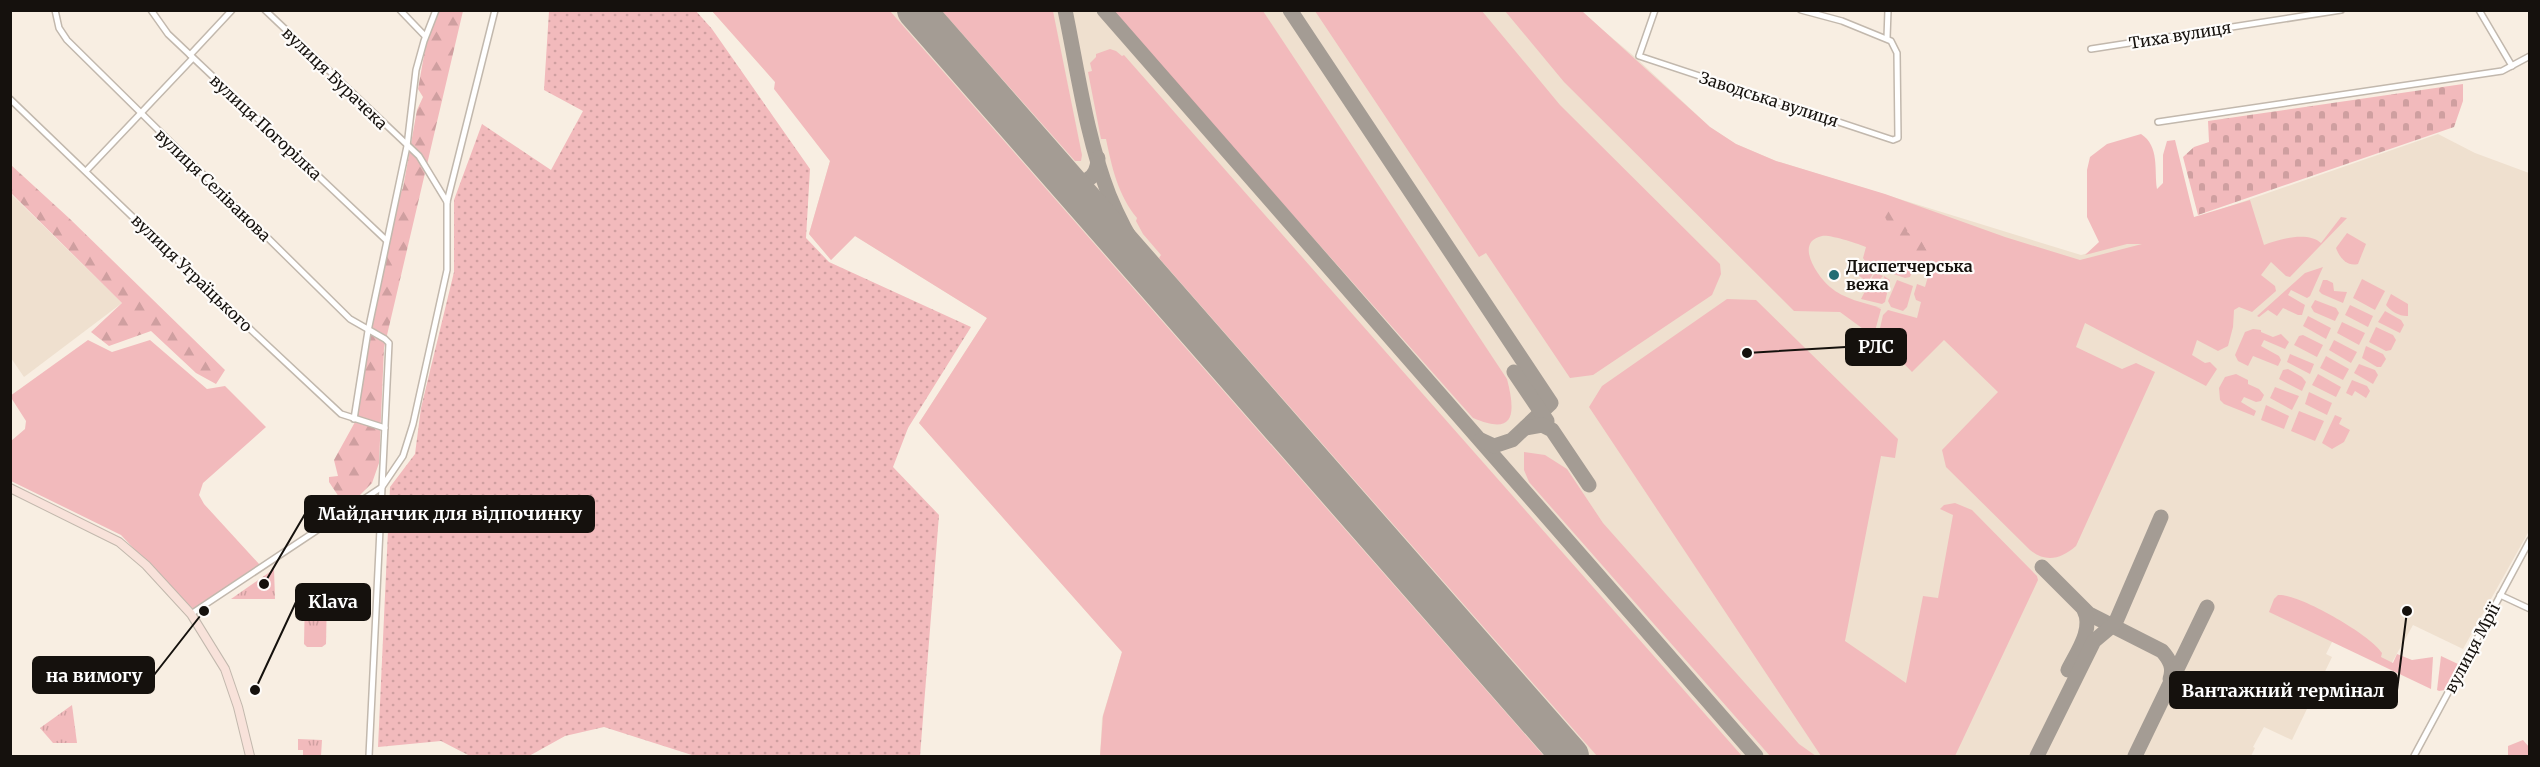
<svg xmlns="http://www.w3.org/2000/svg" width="2540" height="767" font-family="Merriweather,serif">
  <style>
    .built { fill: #efe0cf }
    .grass { fill: #f2babc }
    .forest { fill: url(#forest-firs) }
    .cemetery { fill: url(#cemetery-stones) }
    .park { fill: url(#park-tufts) }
    .garden { fill: url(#garden-dots) }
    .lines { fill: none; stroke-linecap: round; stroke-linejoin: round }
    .taxiway { stroke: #a49c94; stroke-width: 15 }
    .runway { stroke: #a49c94; stroke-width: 38 }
    .street-casing { stroke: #c2b8ad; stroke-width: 8 }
    .secondary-casing { stroke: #c2b8ad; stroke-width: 10 }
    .street { stroke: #fff; stroke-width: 5 }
    .secondary { stroke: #f8e2da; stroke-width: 8 }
    .poi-dot { fill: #216c73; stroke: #fefcfa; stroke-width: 2 }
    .labels { text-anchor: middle; stroke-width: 4.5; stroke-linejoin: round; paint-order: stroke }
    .street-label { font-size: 16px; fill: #15110d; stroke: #fefcfa }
    .poi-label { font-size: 16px; font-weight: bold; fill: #15110d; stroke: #fefcfa; text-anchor: start }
    .leader { fill: none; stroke: #15110d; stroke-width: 2 }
    .callout-dot { fill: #15110d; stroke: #fefcfa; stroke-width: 2 }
    .callout { fill: #15110d; stroke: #15110d; stroke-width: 2 }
    .callout-label { font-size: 18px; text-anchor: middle; font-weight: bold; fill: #fff }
  </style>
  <defs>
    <pattern id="forest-firs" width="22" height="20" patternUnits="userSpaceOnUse" patternTransform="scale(1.5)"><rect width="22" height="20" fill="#f2babc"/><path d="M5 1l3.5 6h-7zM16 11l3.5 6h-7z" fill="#cf9fa0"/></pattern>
    <pattern id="cemetery-stones" width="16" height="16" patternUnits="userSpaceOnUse" patternTransform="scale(1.5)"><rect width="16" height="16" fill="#f2babc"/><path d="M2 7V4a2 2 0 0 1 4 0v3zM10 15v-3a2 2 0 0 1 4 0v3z" fill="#cf9fa0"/></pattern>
    <pattern id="park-tufts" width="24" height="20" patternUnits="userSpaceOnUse" patternTransform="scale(1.5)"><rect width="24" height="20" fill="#f2babc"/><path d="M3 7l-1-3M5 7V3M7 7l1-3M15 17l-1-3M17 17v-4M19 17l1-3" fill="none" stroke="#cf9fa0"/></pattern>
    <pattern id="garden-dots" width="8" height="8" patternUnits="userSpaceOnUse" patternTransform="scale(1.5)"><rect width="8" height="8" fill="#f2babc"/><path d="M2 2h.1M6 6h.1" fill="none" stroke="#cf9fa0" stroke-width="1.8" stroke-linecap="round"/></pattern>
  </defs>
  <rect width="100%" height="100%" fill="#f8eee2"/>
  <g class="built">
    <path d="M712 11H1580L1635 57 1710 127 1736 144 1776 161 2081 255 2156 235 2181 223 2438 134 2475 153 2529 173V531L2463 649 2413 625 2390 666 2333 640 2326 654 2332 657 2292 740 2264 727 2253 747 2255 748 2251 756H1100L1102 718 1122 652 919 423 987 318 855 236 831 260 809 234 830 161 775 88V82Z"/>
    <path d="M10 193 122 303 24 377 11 358Z"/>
  </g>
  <g class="grass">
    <path d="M712 11H890L1544 756H1100L1103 716 1122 652 919 423 987 318 855 236 831 260 809 234 830 161 774 89 775 82Z"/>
    <path d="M942 11H1053L1082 155 1081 161H1075Z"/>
    <path d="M1112 11H1263L1507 379C1516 414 1515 436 1473 418Z"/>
    <path d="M1315 11H1482L1560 105 1720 264 1721 274 1712 295 1593 375 1570 378 1486 253 1479 257Z"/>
    <path d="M1505 11H1582L1710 127 1736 144 1776 161 1885 194 2005 237 2080 260 2142 244H2127L2085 255 2099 242 2087 217V170L2090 157 2107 144 2141 134C2160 146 2154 171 2157 189L2163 183V155L2167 141 2175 140 2194 217 2250 200 2264 245C2279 239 2308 231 2321 243L2341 217 2347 218 2290 277 2286 276 2271 262 2261 275 2275 286 2276 291 2252 312 2239 307 2234 310 2233 327 2228 346 2218 351 2197 340 2192 355 2205 363 2210 362 2217 369 2206 386 2085 323 2076 347 2122 369 2136 363 2155 372 2076 546C2061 559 2046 563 2030 550L1946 467 1942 450 1998 392 1944 340 1912 372 1878 337 1883 315 1888 310 1917 318 1921 302 1916 300 1914 294 1917 284 1925 287 1931 266 1916 262 1910 277 1905 278 1868 265 1863 258 1866 247C1859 244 1829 234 1822 236 1794 242 1817 276 1830 287 1844 299 1864 303 1882 308L1876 307 1881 309 1875 331 1870 334 1840 312 1794 311 1564 82Z"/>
    <path d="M1110 49 1116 51 1122 56 1124 55 1742 756H1597L1159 258 1161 255 1143 234 1136 221 1137 218C1118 195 1112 168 1106 139H1101L1088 72 1092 71 1090 63 1096 57V54Z"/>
    <path d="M2347 233 2366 244 2358 264C2347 267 2339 257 2336 248Z"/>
    <path d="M1857 259 1874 272 1868 282 1849 269Z"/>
    <path d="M2323 267 2310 296 2307 298 2291 290 2288 295 2305 305 2302 315H2298L2283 308 2277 316 2268 310 2259 317 2257 316 2305 273Z"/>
    <path d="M1875 272 1883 276 1878 281 1880 285 1883 284 1884 276 1890 280 1885 302 1882 304 1861 299Z"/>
    <path d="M2362 279 2385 291 2375 310 2353 298Z"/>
    <path d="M1897 280 1913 286 1907 307 1903 311 1891 307 1888 301Z"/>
    <path d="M2323 280H2327L2333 283 2334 291 2347 292 2343 303 2322 294 2319 291Z"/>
    <path d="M2391 294 2408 304V316C2401 317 2390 311 2386 305Z"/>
    <path d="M1727 299 1756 300 1898 439 1895 458 1881 456 1845 641 1906 683 1923 596 1938 598 1953 515 1940 509 1944 505 1955 503 1972 510 2037 576 2038 580 1955 756H1821L1589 407 1602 386Z"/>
    <path d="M2315 300 2336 308 2339 313 2335 321 2314 312 2311 307Z"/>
    <path d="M2350 305 2373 316 2368 327 2345 315Z"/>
    <path d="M2385 311 2401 320 2404 325 2400 333 2378 322Z"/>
    <path d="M2308 316 2331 328 2326 339 2303 326Z"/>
    <path d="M2342 322 2365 333 2359 345 2337 333Z"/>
    <path d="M2376 327 2393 335 2396 340 2391 350 2386 351 2369 342Z"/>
    <path d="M2253 329 2261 330V332L2273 337 2281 334 2289 342 2285 349 2264 340 2261 346 2279 356 2281 360 2278 366 2253 356 2248 366 2238 361 2235 355 2245 332Z"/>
    <path d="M2303 335 2323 345 2317 357 2294 345 2299 336Z"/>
    <path d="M88 340 112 352 150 340 207 389 225 386 266 427 203 483 199 495 204 504 260 565 194 609 188 606 121 535 11 481V441L25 429 26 421 10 396Z"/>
    <path d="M2334 340 2357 352 2351 363 2329 350Z"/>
    <path d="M2366 346 2383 354 2386 359 2381 367H2377L2362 358Z"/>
    <path d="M2290 354 2314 364 2310 374 2287 362Z"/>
    <path d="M2326 356 2349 369 2343 380 2320 368Z"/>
    <path d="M2359 364 2375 370 2378 375 2373 384 2354 373Z"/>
    <path d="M2288 369 2302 377 2306 382 2302 391 2279 379 2283 370Z"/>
    <path d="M2236 374 2248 380V384L2259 389 2264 395 2261 401 2256 402 2244 397 2241 402 2256 411 2254 416 2224 404 2220 400 2219 388 2225 377Z"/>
    <path d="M2318 374 2341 387 2336 397 2312 385Z"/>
    <path d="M2352 380 2367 386 2370 391 2366 398 2355 391 2352 396 2346 393Z"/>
    <path d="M2275 387 2299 396 2292 410 2270 398Z"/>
    <path d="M2309 392 2332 403 2327 415 2305 404Z"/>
    <path d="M2266 405 2289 416 2284 429 2261 420Z"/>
    <path d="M2299 411 2324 421 2315 441 2291 431Z"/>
    <path d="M2335 415 2342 418 2339 424 2350 430 2344 442 2332 449 2322 443Z"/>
    <path d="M1524 452 1545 455 1567 469 1603 523 1799 744 1816 756H1770L1529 482 1524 470Z"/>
    <path d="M2278 595C2298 593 2371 635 2382 653L2381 657 2393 663 2397 654 2412 660 2433 657 2431 689 2269 612 2274 599Z"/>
    <path d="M2441 656 2458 664 2445 690 2439 691 2437 690Z"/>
    <path d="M2523 740 2529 747V756H2508V746Z"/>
  </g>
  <g class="forest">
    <path d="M439 11H463L384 348 379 463 372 483 356 499 343 503 329 482V477L338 476 334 460 355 422 362 368 398 198 403 188 417 110 423 97 418 89 426 44Z"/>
    <path d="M11 165 70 219 225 370 216 384 196 373 151 331 109 346 91 332 122 303 11 193Z"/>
    <path d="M1889 202 1886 209 1911 223 1907 232 1921 240 1929 255 1923 258C1914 251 1904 249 1895 243 1895 230 1884 222 1883 208Z"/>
  </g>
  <path class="cemetery" d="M2463 84V101L2454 127 2198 215 2183 157 2194 147 2209 142 2208 121Z"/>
  <g class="park">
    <path d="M274 569 275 599H231Z"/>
    <path d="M310 589H322L327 594 326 644 322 647H307L304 644 305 593Z"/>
    <path d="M72 705 77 743H53L40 728Z"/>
    <path d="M298 739 322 740 321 756H303V750H298Z"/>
  </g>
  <path class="garden" d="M549 11H696L712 29 810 169 806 238 829 262 971 327 908 428 893 467 939 515 920 756H695L604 727 565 736 529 756H470L441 741 378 747 390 487 415 454 421 408 454 272V200L482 124 551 170 583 111 544 90Z"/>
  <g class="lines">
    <g class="taxiway">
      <path d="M1065 10C1078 72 1086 136 1109 195 1125 234 1147 269 1172 302"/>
      <path d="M1104 10 1756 756"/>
      <path d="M1290 10 1551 403 1512 440 1494 446 1481 440"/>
      <path d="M1061 176C1080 186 1097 183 1098 158"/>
      <path d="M1514 372 1547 421"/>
      <path d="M1525 428 1542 425 1552 430 1589 485"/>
      <path d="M2042 567 2090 615"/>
      <path d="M2091 615 2162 651C2170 660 2174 668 2170 679"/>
      <path d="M2068 670C2077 652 2094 629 2084 610"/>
      <path d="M2037 756 2094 641 2113 625 2117 619 2161 517"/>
      <path d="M2135 756 2207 607"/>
    </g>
    <path class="runway" d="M916 10 1570 756"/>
    <defs>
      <g id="street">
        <path d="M55 10 59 28 67 40 350 319 385 339 389 343 369 756"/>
        <path d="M151 10 168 34 386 240"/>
        <path d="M265 10 419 156 447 202"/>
        <path d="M400 10 425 36"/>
        <path d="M1655 10 1639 56 1893 140 1898 138 1897 53 1891 41 1842 21 1801 10"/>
        <path d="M2479 10 2512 66"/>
        <path d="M1887 38 1888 10"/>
        <path d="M2091 49 2341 10"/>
        <path d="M190 55 232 10"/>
        <path d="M10 99 218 299 341 414 385 428"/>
        <path d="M2158 122 2502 71 2530 56"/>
        <path d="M86 171 193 58"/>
        <path d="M354 419 368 331 407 146 416 70 424 41 436 10"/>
        <path d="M2500 595 2530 609"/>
        <path d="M191 614 382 487 403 456 413 424 447 270V202L495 10"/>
        <path d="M2414 756 2530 540"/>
      </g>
      <path id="secondary" d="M10 488 119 542 146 565 191 614 225 669 238 707 250 756"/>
    </defs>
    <use href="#street" class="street-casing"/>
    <use href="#secondary" class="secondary-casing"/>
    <use href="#street" class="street"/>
    <use href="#secondary" class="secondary"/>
  </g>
  <circle class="poi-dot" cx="1834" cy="275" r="6"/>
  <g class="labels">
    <g class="street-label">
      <text transform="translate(2180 35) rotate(-9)" y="6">Тиха вулиця</text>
      <text transform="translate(335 78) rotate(44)" y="6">вулиця Бурачека</text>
      <text transform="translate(1769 99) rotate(18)" y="6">Заводська вулиця</text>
      <text transform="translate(266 127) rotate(43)" y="6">вулиця Погорілка</text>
      <text transform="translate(213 185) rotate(44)" y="6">вулиця Селіванова</text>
      <text transform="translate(192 273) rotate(44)" y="6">вулиця Уграїцького</text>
      <text transform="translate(2472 648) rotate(-62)" y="6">вулиця Мрії</text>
    </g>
    <g class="poi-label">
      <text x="1846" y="272">Диспетчерська<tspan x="1846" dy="18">вежа</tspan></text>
    </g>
  </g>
  <path class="leader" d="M1747 353L1846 347M264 584L305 514M255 690L296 602M204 611L154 675M2407 611L2397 690"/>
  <g class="callout-dot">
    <circle cx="1747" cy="353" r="6"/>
    <circle cx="264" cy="584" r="6"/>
    <circle cx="255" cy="690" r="6"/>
    <circle cx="204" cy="611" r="6"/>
    <circle cx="2407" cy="611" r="6"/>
  </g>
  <g class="callout">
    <rect x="1846" y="329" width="60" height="36" rx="6"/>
    <rect x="305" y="496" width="289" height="36" rx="6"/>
    <rect x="296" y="584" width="74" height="36" rx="6"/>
    <rect x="33" y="657" width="121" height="36" rx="6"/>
    <rect x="2170" y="672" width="227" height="36" rx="6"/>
  </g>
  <g class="callout-label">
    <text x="1876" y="353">РЛС</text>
    <text x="450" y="520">Майданчик для відпочинку</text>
    <text x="333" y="608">Klava</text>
    <text x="94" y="682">на вимогу</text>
    <text x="2283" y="697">Вантажний термінал</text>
  </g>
  <rect width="2540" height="767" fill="none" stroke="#15110d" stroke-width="24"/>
</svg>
